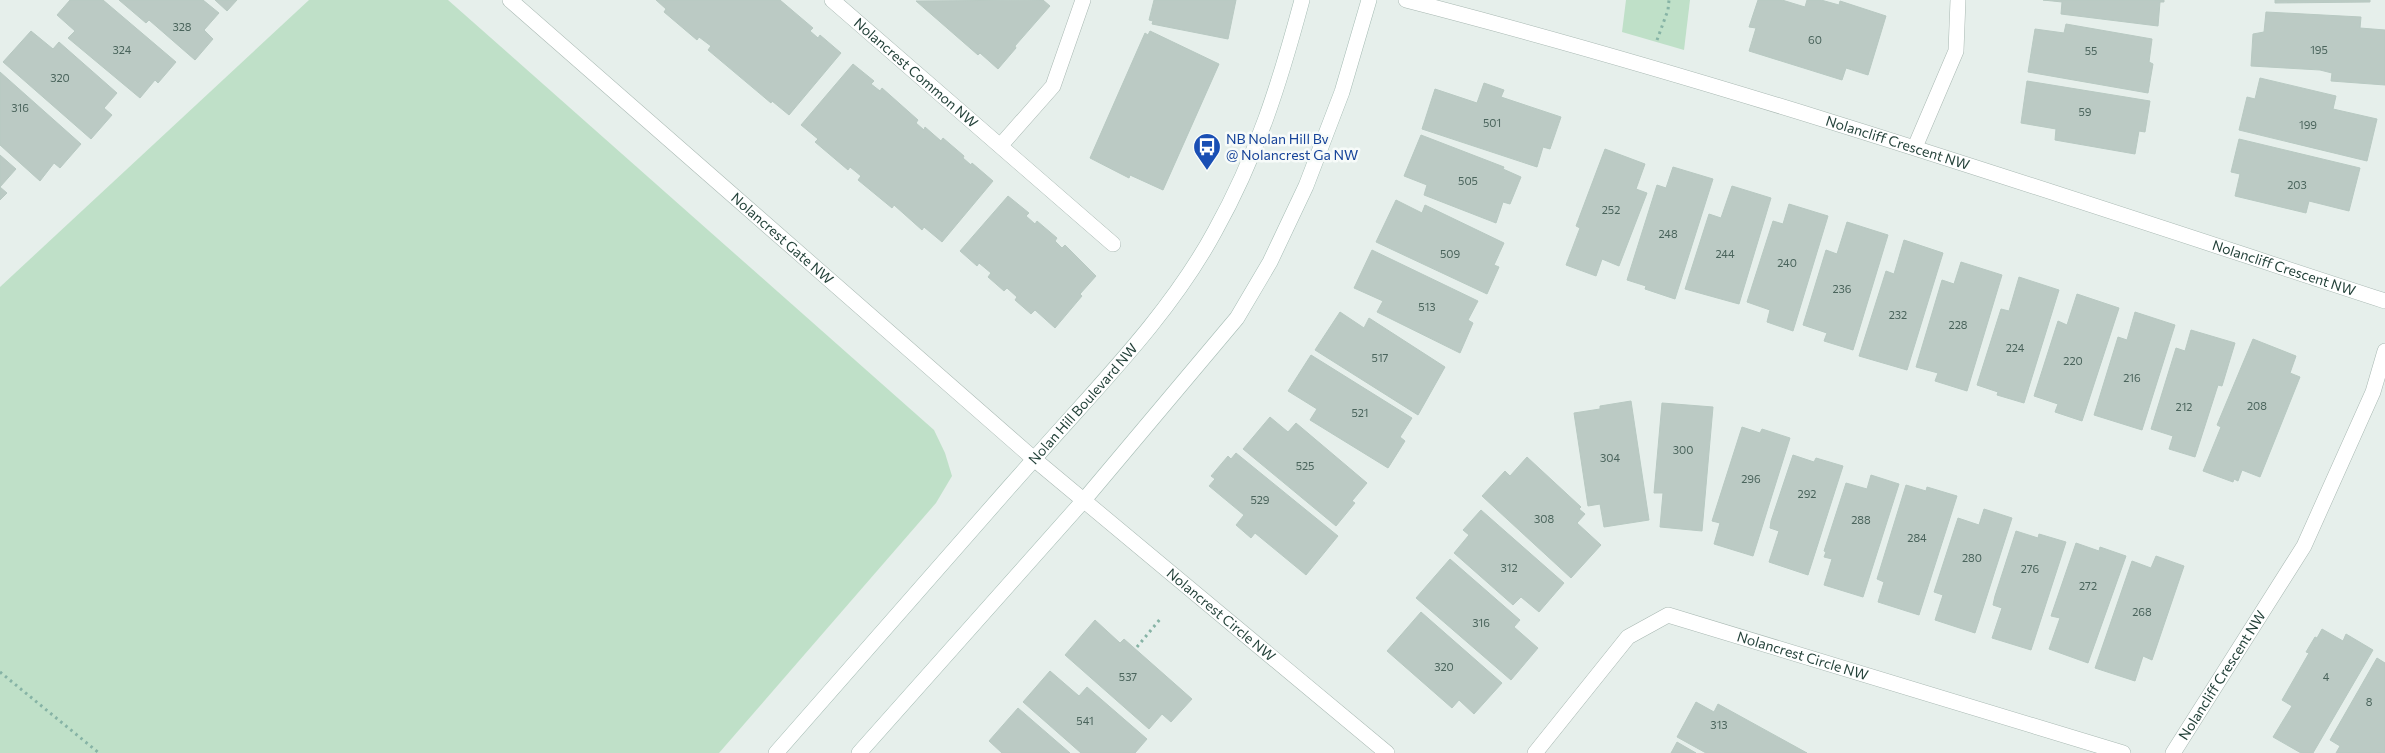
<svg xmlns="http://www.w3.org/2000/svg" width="2385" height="753" font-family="Commissioner,sans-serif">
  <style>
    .green { fill: #bfe0c8 }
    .building { fill: #bbcac4; stroke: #b8c9c2 }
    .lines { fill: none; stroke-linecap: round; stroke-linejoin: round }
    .street-casing { stroke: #a8b8b2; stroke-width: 16 }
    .secondary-casing { stroke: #a4bbb3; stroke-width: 16 }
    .path { stroke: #86b3a5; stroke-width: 3; stroke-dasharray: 2.5 4; stroke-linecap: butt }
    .street { stroke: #fff; stroke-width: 15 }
    .secondary { stroke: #fff; stroke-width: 15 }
    .labels { text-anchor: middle; stroke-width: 5; stroke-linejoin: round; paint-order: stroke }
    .number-label { font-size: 11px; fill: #4a645c }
    .street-label { font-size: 14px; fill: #24423a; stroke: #f7fbf9 }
    .transit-label { font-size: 14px; fill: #164399; stroke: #f7fbf9; text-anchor: start }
  </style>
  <rect width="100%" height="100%" fill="#e6efeb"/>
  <g class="green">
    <path d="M309 0H448L934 430 945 453 952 476 936 503 719 753H0V287Z"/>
    <path d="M1626 0H1690L1684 50 1622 32Z"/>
  </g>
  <g class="building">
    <path d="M70 0H103L176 62 158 83 155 80 140 98 68 38 75 31 57 15Z"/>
    <path d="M119 0H203L219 13 204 30 213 39 195 60 149 20 146 23Z"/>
    <path d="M215 0H237L227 11Z"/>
    <path d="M656 0H780L813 28 810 31 818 38 820 35 841 53 789 115 772 101 771 103 708 50 711 46 699 37 697 40 664 12 666 9Z"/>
    <path d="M1043 0 1050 6 1015 46 1016 48 998 69 980 53 978 55 916 1Z"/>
    <path d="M1154 0H1236L1228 39 1152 24 1153 21 1149 20Z"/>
    <path d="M1758 0H1782L1805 7 1807 0H1821L1839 5 1840 1 1886 16 1868 75 1846 68 1842 80 1749 51 1756 28 1749 27Z"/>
    <path d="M2043 0H2164V2H2160L2158 26 2061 14 2062 2Z"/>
    <path d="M2275 0H2370V2L2275 3Z"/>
    <path d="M2266 12 2361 17 2360 28 2385 30V85L2331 81 2332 73 2320 70 2251 66 2253 34 2264 32Z"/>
    <path d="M2066 24 2152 39 2149 62 2153 64 2148 93 2028 72 2035 29 2064 33Z"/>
    <path d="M31 31 53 49 59 42 117 93 104 108 112 115 91 139 3 62Z"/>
    <path d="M1150 31 1219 64 1163 190 1130 175 1129 178 1090 158 1145 33 1148 35Z"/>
    <path d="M853 64 874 81 871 84 880 91 882 88 918 120 916 123 924 130 925 127 941 141 943 138 964 156 963 158 971 165 972 163 993 181 942 242 924 227 922 230 894 205 892 208 858 180 861 176 850 167 848 170 815 142 818 139 801 125Z"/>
    <path d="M0 72 81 144 60 168 54 163 40 181 0 145Z"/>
    <path d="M2260 78 2336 96 2333 109 2377 119 2367 161 2239 130 2247 97 2255 99Z"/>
    <path d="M2027 81 2150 101 2145 132 2139 131 2135 154 2055 140 2056 129 2021 123Z"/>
    <path d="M1484 83 1504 90 1501 97 1561 117 1550 149 1543 147 1537 167 1422 129 1435 89 1477 103Z"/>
    <path d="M1421 135 1504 167 1503 169 1521 177 1510 204 1503 202 1496 223 1424 195 1427 185 1404 176Z"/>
    <path d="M2239 139 2360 168 2349 211 2309 201 2306 213 2235 196 2240 174 2231 172Z"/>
    <path d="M1605 149 1645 164 1636 189 1647 193 1619 266 1602 259 1596 276 1566 265 1580 228 1576 226Z"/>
    <path d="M0 155 16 169 0 187 7 193 0 200Z"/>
    <path d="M1673 167 1713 179 1675 299 1645 289 1646 286 1627 280 1657 185 1666 188Z"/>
    <path d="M1732 186 1771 198 1739 304 1685 289 1709 214 1721 218Z"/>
    <path d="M1008 196 1029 213 1026 216 1035 224 1037 221 1057 238 1055 241 1062 248 1065 245 1096 276 1080 294 1082 296 1055 328 1035 310 1031 314 1015 300 1017 297 1007 288 1004 291 988 277 991 273 979 263 977 266 960 251Z"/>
    <path d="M1396 200 1422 213 1425 205 1504 243 1494 265 1499 267 1487 294 1376 242Z"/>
    <path d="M1789 204 1828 216 1793 331 1767 322 1770 310 1747 302 1773 221 1783 224Z"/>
    <path d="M1847 222 1888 235 1853 350 1824 341 1827 333 1803 325 1826 250 1837 254Z"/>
    <path d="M1904 240 1943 253 1907 370 1859 356 1886 271 1894 274Z"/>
    <path d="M1372 250 1478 301 1468 320 1473 323 1460 353 1377 312 1383 301 1354 288Z"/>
    <path d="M1961 262 2002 275 1967 391 1935 381 1938 373 1916 367 1942 280 1954 284Z"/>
    <path d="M2019 277 2059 290 2024 403 1997 395 1998 392 1977 385 2001 309 2009 311Z"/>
    <path d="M2077 294 2119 308 2082 421 2055 412 2058 404 2034 396 2058 321 2067 325Z"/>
    <path d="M1340 312 1364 328 1369 318 1445 367 1418 415 1315 350Z"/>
    <path d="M2135 312 2175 325 2142 430 2094 415 2118 337 2127 340Z"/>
    <path d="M2191 330 2235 343 2222 386 2218 385 2195 457 2169 449 2173 436 2151 429 2176 348 2185 351Z"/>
    <path d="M2253 339 2296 356 2290 373 2300 377 2260 477 2242 470 2238 481 2234 479 2233 482 2203 471 2221 427 2217 425Z"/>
    <path d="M1311 355 1412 418 1400 437 1405 441 1388 468 1310 420 1317 409 1288 391Z"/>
    <path d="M1631 401 1649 520 1604 527 1600 504 1588 506 1574 413 1600 409V406Z"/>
    <path d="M1662 403 1713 407 1702 531 1660 527 1663 493H1654Z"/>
    <path d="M1270 417 1288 432 1296 423 1367 483 1352 501 1355 503 1336 526 1243 449Z"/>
    <path d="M1742 427 1760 433 1762 429 1790 438 1753 556 1714 544 1720 523 1712 521Z"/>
    <path d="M1236 453 1338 536 1306 575 1255 533 1251 538 1236 525 1244 515 1209 486 1215 479 1211 476 1228 456 1231 459Z"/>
    <path d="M1793 455 1814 462 1816 458 1843 466 1808 575 1769 562 1779 531 1770 528 1771 521Z"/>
    <path d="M1527 457 1581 507 1579 509 1585 514 1577 523 1601 545 1571 578 1482 496 1505 471 1510 476Z"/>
    <path d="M1871 475 1899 484 1863 597 1824 585 1832 559 1824 557 1826 552 1824 551 1846 483 1867 489Z"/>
    <path d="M1906 485 1926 491 1927 487 1957 496 1919 615 1878 602 1884 582 1877 579Z"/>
    <path d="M1984 509 2012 518 1975 633 1935 620 1943 595 1934 592 1958 518 1979 525Z"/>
    <path d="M1481 510 1564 583 1539 612 1521 597 1513 605 1454 553 1469 535 1463 530Z"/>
    <path d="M2016 531 2038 538 2039 534 2066 542 2031 650 1992 638 2002 608 1993 605 1995 596Z"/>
    <path d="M2076 543 2099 551 2100 547 2126 556 2088 663 2049 649 2060 618 2051 616Z"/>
    <path d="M2156 556 2184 566 2152 660 2143 656 2135 681 2095 668 2132 561 2151 568Z"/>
    <path d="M1450 559 1520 620 1514 627 1538 648 1511 680 1416 598Z"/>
    <path d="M1421 612 1502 683 1474 714 1459 700 1452 708 1387 651Z"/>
    <path d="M1095 620 1120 643 1124 639 1192 699 1171 722 1162 714 1149 729 1065 655Z"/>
    <path d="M2322 629 2343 641 2346 634 2373 650 2313 753H2301L2273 737 2292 706 2282 700 2309 653 2306 652 2315 637 2317 638Z"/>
    <path d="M2377 658 2385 663V753H2336L2340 746 2330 740Z"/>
    <path d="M1050 671 1079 696 1087 687 1147 739 1135 753H1081L1023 702Z"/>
    <path d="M1696 702 1714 712 1718 704 1807 753H1706L1677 737Z"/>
    <path d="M1018 708 1070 753H1002L989 741Z"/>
    <path d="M1677 742 1696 753H1671Z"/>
  </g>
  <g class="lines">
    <defs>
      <g id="street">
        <path id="s1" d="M510 0 1034 459 1387 753"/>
        <path id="s2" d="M832 0 1113 244"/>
        <path id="s3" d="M1406 0C1737 85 2060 195 2385 301"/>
        <path d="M1001 145 1053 86 1083 0"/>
        <path d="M1915 147 1956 51 1958 0"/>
        <path id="s4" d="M1535 753 1628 637 1668 615 2123 753"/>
        <path id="s5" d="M2173 753 2304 546 2373 392 2385 351"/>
      </g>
      <g id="secondary">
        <path id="s6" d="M776 753C862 655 948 556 1035 458 1098 386 1169 316 1215 231 1257 156 1280 82 1302 0"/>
        <path d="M859 753 1084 500 1237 318 1270 262 1306 186 1342 92 1369 0"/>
      </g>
    </defs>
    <use href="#street" class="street-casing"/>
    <use href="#secondary" class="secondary-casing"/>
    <g class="path">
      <path d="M1657 40 1668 10 1669 0"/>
      <path d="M1137 647 1161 618"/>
      <path d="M0 672 99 753"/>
    </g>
    <use href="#street" class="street"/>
    <use href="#secondary" class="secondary"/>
  </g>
  <defs>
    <symbol id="bus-pin" viewBox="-11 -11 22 30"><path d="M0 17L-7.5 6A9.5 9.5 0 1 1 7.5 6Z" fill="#1a4fb4" stroke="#f7fbf9"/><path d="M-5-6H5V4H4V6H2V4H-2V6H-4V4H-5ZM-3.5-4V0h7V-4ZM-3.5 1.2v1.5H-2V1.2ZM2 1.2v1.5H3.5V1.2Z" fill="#fff"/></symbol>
  </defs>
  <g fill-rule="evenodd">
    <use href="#bus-pin" x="1191" y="131" width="32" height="43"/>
  </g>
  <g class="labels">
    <g class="number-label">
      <text x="182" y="31">328</text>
      <text x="1815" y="44">60</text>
      <text x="122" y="54">324</text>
      <text x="2319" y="54">195</text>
      <text x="2091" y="55">55</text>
      <text x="60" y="82">320</text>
      <text x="20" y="112">316</text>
      <text x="2085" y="116">59</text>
      <text x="1492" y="127">501</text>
      <text x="2308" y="129">199</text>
      <text x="1468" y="185">505</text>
      <text x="2297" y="189">203</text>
      <text x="1611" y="214">252</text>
      <text x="1668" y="238">248</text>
      <text x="1450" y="258">509</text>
      <text x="1725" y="258">244</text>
      <text x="1787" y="267">240</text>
      <text x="1842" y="293">236</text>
      <text x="1427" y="311">513</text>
      <text x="1898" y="319">232</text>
      <text x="1958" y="329">228</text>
      <text x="2015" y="352">224</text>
      <text x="1380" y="362">517</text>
      <text x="2073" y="365">220</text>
      <text x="2132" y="382">216</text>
      <text x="2257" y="410">208</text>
      <text x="2184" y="411">212</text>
      <text x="1360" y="417">521</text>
      <text x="1683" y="454">300</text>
      <text x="1610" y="462">304</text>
      <text x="1305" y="470">525</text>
      <text x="1751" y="483">296</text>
      <text x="1807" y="498">292</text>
      <text x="1260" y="504">529</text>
      <text x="1544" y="523">308</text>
      <text x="1861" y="524">288</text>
      <text x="1917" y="542">284</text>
      <text x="1972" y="562">280</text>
      <text x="1509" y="572">312</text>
      <text x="2030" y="573">276</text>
      <text x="2088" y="590">272</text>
      <text x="2142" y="616">268</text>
      <text x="1481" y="627">316</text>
      <text x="1444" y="671">320</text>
      <text x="1128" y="681">537</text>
      <text x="2326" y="681">4</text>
      <text x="2369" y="706">8</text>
      <text x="1085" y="725">541</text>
      <text x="1719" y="729">313</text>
    </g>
    <g class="street-label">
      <text dy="5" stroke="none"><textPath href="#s2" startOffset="111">Nolancrest Common NW</textPath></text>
      <text dy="5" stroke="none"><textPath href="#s3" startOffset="512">Nolancliff Crescent NW</textPath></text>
      <text dy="5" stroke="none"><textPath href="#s1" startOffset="362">Nolancrest Gate NW</textPath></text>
      <text dy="5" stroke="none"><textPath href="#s3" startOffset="918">Nolancliff Crescent NW</textPath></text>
      <text dy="5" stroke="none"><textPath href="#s6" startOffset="465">Nolan Hill Boulevard NW</textPath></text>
      <text dy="5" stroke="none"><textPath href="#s1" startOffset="940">Nolancrest Circle NW</textPath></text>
      <text dy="5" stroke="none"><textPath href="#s4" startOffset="335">Nolancrest Circle NW</textPath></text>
      <text dy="5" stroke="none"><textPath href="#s5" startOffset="92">Nolancliff Crescent NW</textPath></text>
    </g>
    <g class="transit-label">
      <text x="1226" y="144">NB Nolan Hill Bv<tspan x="1226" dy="16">@ Nolancrest Ga NW</tspan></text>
    </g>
  </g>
</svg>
